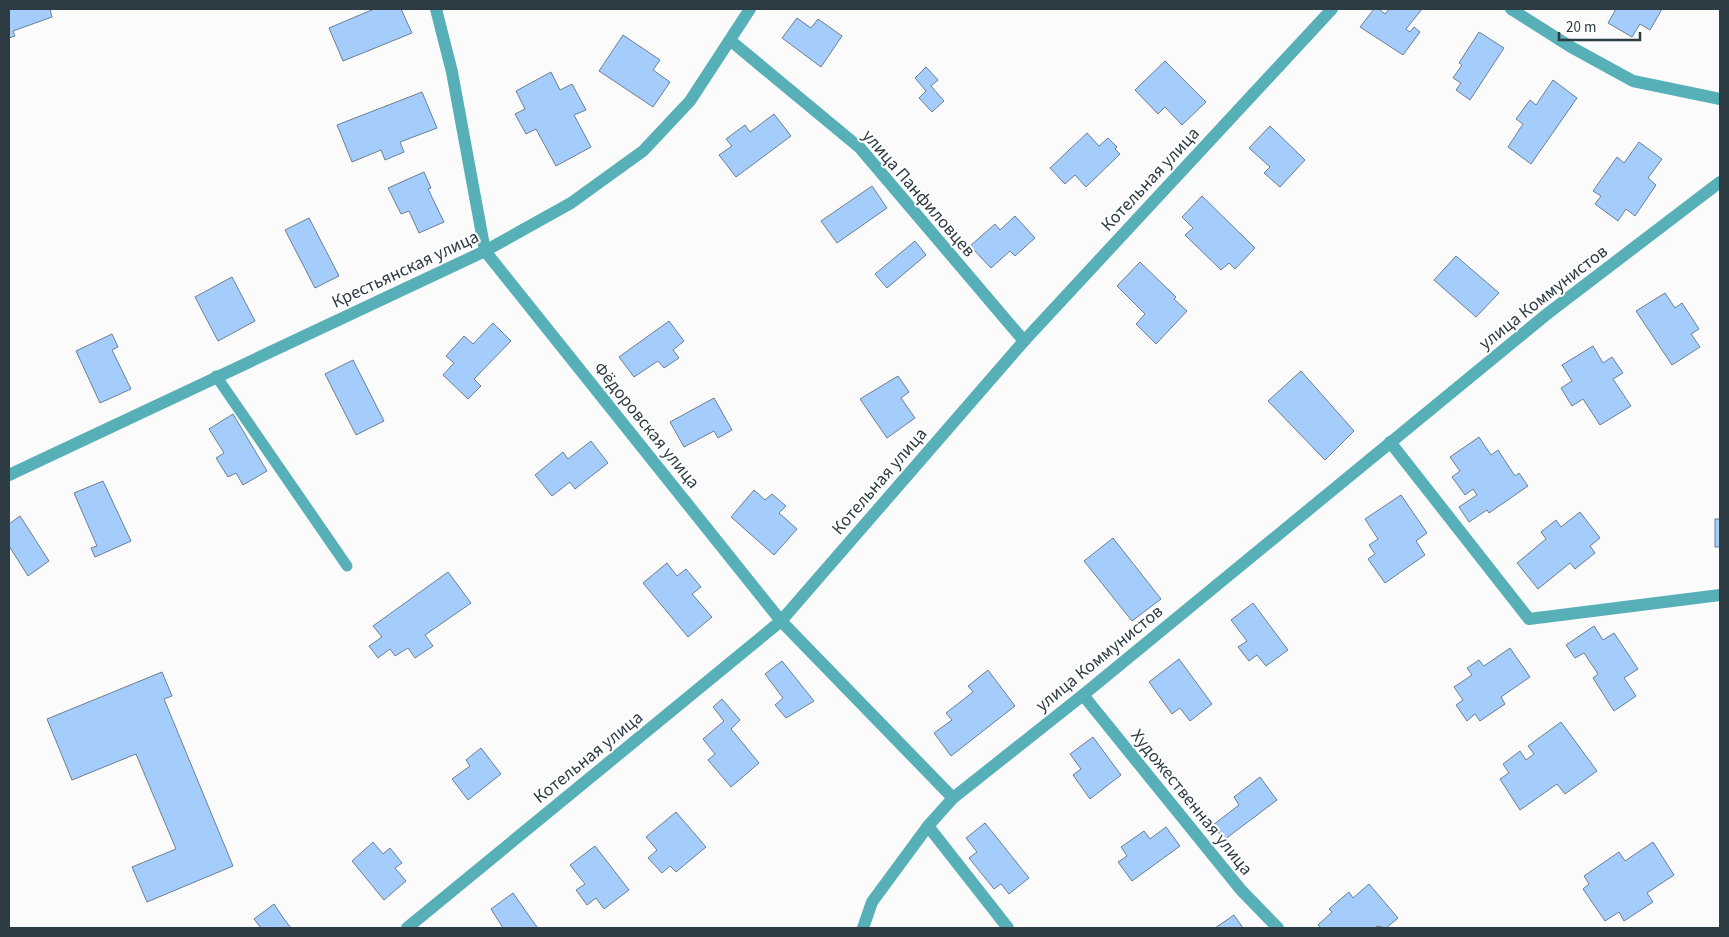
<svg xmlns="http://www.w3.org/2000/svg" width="1729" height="937" font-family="'Source Sans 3',sans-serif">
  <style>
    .building { fill: #a5cdfb; stroke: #6a7f96 }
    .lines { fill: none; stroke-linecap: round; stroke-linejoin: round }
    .service { stroke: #57afb8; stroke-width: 11 }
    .minor { stroke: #57afb8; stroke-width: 12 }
    .labels { text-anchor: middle; stroke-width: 4; stroke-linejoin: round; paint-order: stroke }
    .street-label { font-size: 18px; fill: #2d3b42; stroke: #fff }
  </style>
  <rect width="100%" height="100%" fill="#fbfbfb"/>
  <g class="building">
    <path d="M9 9H50L52 17 13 31 15 36 9 38Z"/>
    <path d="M374 9H401L412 33 343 61 329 28Z"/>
    <path d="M1374 9H1379L1385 14 1389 9H1422L1406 29 1410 32 1414 27 1420 32 1403 55 1360 27Z"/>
    <path d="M1616 9H1662L1650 30 1640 24 1632 37 1608 23Z"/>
    <path d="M797 18 811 28 818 19 842 36 821 67 782 38Z"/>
    <path d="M1479 32 1504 48 1470 100 1456 90 1461 83 1453 78 1462 65 1459 63Z"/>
    <path d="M623 35 660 60 653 70 670 82 653 107 599 71Z"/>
    <path d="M1165 61 1206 102 1182 125 1165 107 1158 114 1135 90Z"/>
    <path d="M926 67 938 80 931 86 944 101 932 112 919 98 926 91 915 78Z"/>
    <path d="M551 72 560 90 572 84 586 110 574 115 591 147 556 166 536 129 526 134 515 114 525 109 516 91Z"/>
    <path d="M1553 80 1577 98 1531 164 1508 147 1523 124 1516 119 1530 100 1536 105Z"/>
    <path d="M422 92 437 128 400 142 404 152 385 160 381 150 352 162 337 125Z"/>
    <path d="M774 114 791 136 736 177 719 155 732 146 726 139 745 125 750 132Z"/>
    <path d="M1270 126 1305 160 1280 187 1264 173 1270 167 1249 148Z"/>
    <path d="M1087 133 1099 146 1108 138 1117 147 1115 149 1120 154 1086 187 1075 175 1065 184 1050 168Z"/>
    <path d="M1639 142 1662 159 1648 178 1656 185 1635 216 1626 209 1618 221 1595 204 1601 196 1593 191 1617 157 1624 163Z"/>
    <path d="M424 172 431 188 428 189 444 222 419 233 409 211 401 214 388 188Z"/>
    <path d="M872 186 887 208 837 243 821 221Z"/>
    <path d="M1202 196 1255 248 1235 269 1229 263 1221 270 1185 235 1193 228 1182 217Z"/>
    <path d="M1015 216 1035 238 1015 256 1010 251 991 268 970 246 995 224 1000 230Z"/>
    <path d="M309 218 339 276 315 288 285 230Z"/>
    <path d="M915 241 926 255 887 288 875 274Z"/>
    <path d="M1456 256 1499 293 1476 317 1434 280Z"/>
    <path d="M1140 262 1176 297 1174 299 1187 311 1156 344 1136 324 1145 314 1117 286Z"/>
    <path d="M232 277 255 321 218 341 195 297Z"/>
    <path d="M1665 293 1675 308 1682 303 1699 329 1691 334 1700 347 1672 365 1636 311Z"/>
    <path d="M669 321 684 341 673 350 679 358 664 368 658 361 634 377 619 357Z"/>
    <path d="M493 323 511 341 474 379 481 386 468 399 443 375 454 363 446 356 464 336 473 344Z"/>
    <path d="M112 334 118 347 112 350 131 389 100 403 76 351Z"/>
    <path d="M1593 346 1603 363 1612 357 1623 373 1613 379 1631 406 1600 425 1583 399 1572 406 1561 388 1572 381 1562 365Z"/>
    <path d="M353 360 384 421 356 435 325 374Z"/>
    <path d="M1301 371 1354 431 1325 460 1268 401Z"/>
    <path d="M898 376 909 392 901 398 915 418 887 438 860 399Z"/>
    <path d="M714 398 732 430 718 438 714 431 684 447 670 422Z"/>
    <path d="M233 414 267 471 243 485 236 473 228 477 216 458 224 453 209 429Z"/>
    <path d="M1479 437 1491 455 1498 450 1515 476 1519 473 1528 486 1489 513 1487 510 1469 522 1459 507 1477 495 1473 489 1465 495 1452 477 1460 471 1450 457Z"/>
    <path d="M591 441 608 463 575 489 570 482 552 496 535 475 563 452 568 459Z"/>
    <path d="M103 481 131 541 95 557 91 548 97 546 74 493Z"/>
    <path d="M754 490 765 500 772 494 786 506 779 513 797 529 774 555 731 517Z"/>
    <path d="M1401 495 1427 533 1416 541 1425 555 1385 583 1368 559 1375 554 1369 545 1378 539 1365 519Z"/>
    <path d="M1580 512 1600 538 1590 546 1595 553 1575 569 1570 563 1538 589 1517 563 1546 539 1541 532 1556 520 1561 527Z"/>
    <path d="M20 516 49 561 28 576 9 546V524Z"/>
    <rect x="1715" y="519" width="5" height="28"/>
    <path d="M1113 538 1161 599 1132 621 1084 561Z"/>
    <path d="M667 563 677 576 686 569 701 587 692 594 712 617 688 637 643 583Z"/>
    <path d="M448 572 471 603 425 635 433 646 415 658 408 648 395 656 390 649 378 658 369 646 382 637 373 626Z"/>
    <path d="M1253 603 1288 650 1266 666 1257 655 1249 661 1238 647 1247 641 1231 620Z"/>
    <path d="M1594 626 1603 640 1614 633 1638 669 1624 678 1636 696 1614 711 1593 678 1598 674 1584 653 1575 658 1566 645Z"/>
    <path d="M1510 648 1530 677 1501 697 1505 704 1480 721 1475 714 1467 721 1456 705 1463 700 1454 687 1472 675 1467 668 1479 660 1484 666Z"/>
    <path d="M1179 659 1212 704 1190 721 1180 708 1172 714 1149 682Z"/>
    <path d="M782 661 814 701 786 718 775 705 783 698 765 674Z"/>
    <path d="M988 670 1015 706 951 756 934 733 952 720 946 713 973 692 968 686Z"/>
    <path d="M162 672 172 696 164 699 233 866 147 902 132 867 176 849 136 754 72 780 47 719Z"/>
    <path d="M722 699 740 720 731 729 759 763 731 787 708 760 715 754 703 739 724 721 713 707Z"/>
    <path d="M1561 722 1597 771 1565 794 1557 784 1520 810 1500 779 1509 773 1503 764 1520 751 1526 760 1534 754 1528 746Z"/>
    <path d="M1093 737 1121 775 1090 799 1073 775 1081 769 1070 754Z"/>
    <path d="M481 748 501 774 468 800 452 779 470 766 466 760Z"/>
    <path d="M1260 777 1277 800 1224 840 1213 825 1239 805 1234 797Z"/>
    <path d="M676 812 706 847 676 872 670 866 662 873 648 858 657 850 646 837Z"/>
    <path d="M985 823 1029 878 1009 894 1001 884 994 889 969 858 977 852 966 838Z"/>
    <path d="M1166 827 1180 846 1132 881 1118 862 1127 856 1121 847 1144 831 1150 839Z"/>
    <path d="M373 842 383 854 390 848 402 863 395 868 406 881 384 900 352 861Z"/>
    <path d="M1653 842 1674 875 1647 893 1653 902 1624 921 1619 912 1605 921 1583 889 1589 884 1584 876 1619 852 1625 861Z"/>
    <path d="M595 846 629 890 604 909 596 898 587 905 576 890 585 884 570 865Z"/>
    <path d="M1369 884 1398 918 1386 928 1377 926 1375 928H1321L1318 925 1332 912 1329 909 1349 892 1353 898Z"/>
    <path d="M513 893 534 923 538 928H503L491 909Z"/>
    <path d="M274 904 284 919 291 928H261L254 919Z"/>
    <path d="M1234 915 1243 928H1215Z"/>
  </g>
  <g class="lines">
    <path class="service" d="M216 376 347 566"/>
    <g class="minor">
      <path d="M436 9 452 72 485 251 781 621 953 798"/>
      <path d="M1511 9 1571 47 1633 81 1720 99"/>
      <path d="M731 41 860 148 1024 341"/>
      <path d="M1390 442 1529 619 1720 595"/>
      <path d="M9 475 485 251 571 203 643 151 690 101 750 9"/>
      <path d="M1083 695 1241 890 1278 928"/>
      <path d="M928 826 1008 928"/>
      <path d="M407 928 781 621 1024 341 1332 9"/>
      <path d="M863 928 872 902 928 826 953 798 1083 695 1547 314 1720 182"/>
    </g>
  </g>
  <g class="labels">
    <g class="street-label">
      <text transform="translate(1150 179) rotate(-47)" y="6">Котельная улица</text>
      <text transform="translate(919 193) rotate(49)" y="6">улица Панфиловцев</text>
      <text transform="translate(405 269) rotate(-25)" y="6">Крестьянская улица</text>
      <text transform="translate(1543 297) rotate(-38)" y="6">улица Коммунистов</text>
      <text transform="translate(647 425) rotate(51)" y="6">Фёдоровская улица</text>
      <text transform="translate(879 481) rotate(-49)" y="6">Котельная улица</text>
      <text transform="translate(1099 658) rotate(-39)" y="6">улица Коммунистов</text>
      <text transform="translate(588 757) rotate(-39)" y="6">Котельная улица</text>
      <text transform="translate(1192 802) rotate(51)" y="6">Художественная улица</text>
    </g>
  </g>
  <rect width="1729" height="937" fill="none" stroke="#2d3b42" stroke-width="20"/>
  <path d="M1559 32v8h81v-8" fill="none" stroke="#2d3b42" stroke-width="2.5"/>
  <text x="1566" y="32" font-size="15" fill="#2d3b42" stroke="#ffffff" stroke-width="4" paint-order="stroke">20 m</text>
</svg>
